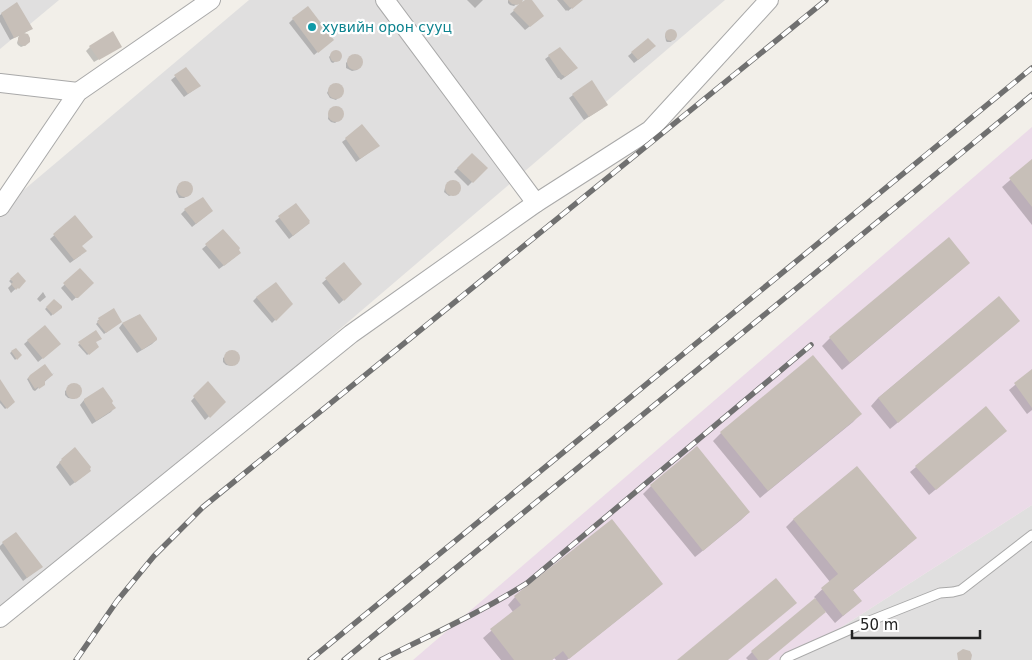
<svg xmlns="http://www.w3.org/2000/svg" width="1032" height="660" font-family="'DejaVu Sans',sans-serif">
  <style>
    .residential { fill: #e0dfdf }
    .industrial { fill: #ebdbe8 }
    .shadow { fill: #0003 }
    .building { fill: #c7bfb8 }
    .lines { fill: none; stroke-linecap: round; stroke-linejoin: round }
    .service-casing { stroke: #a9a9a9; stroke-width: 11 }
    .minor-casing { stroke: #a9a9a9; stroke-width: 20 }
    .service { stroke: #fff; stroke-width: 9 }
    .minor { stroke: #fff; stroke-width: 18 }
    .rail-casing { stroke: #707070; stroke-width: 5.5 }
    .rail { stroke: #fff; stroke-width: 4; stroke-dasharray: 11; stroke-linecap: butt }
    .culture-dot { fill: #0f9aa8; stroke: #fff; stroke-width: 2 }
    .labels { text-anchor: middle; stroke-width: 4.5; stroke-linejoin: round; paint-order: stroke }
    .culture-label { font-size: 14px; fill: #0d838f; stroke: #fff; text-anchor: start }
  </style>
  <rect width="100%" height="100%" fill="#f2efe9"/>
  <g class="residential">
    <path d="M0 0H59L0 49Z"/>
    <path d="M249 0H725L18 604 0 613V210Z"/>
    <path d="M1032 505V660H790Z"/>
  </g>
  <path class="industrial" d="M1032 127V505L790 660H413Z"/>
  <g class="shadow">
    <path d="M467 0H483L475 8Z"/>
    <path d="M508 0H521L514 6 510 5 508 3Z"/>
    <path d="M527 0H530L538 20 525 30 510 14Z"/>
    <path d="M557 0H582L568 11 567 10 566 11Z"/>
    <path d="M16 4 31 29 23 34 26 45 21 47 18 45 17 43 19 36 10 40 0 22V15Z"/>
    <path d="M293 19 328 43 314 55 289 23Z"/>
    <path d="M672 30 675 31 676 36 671 42H667L666 41 665 36 669 31Z"/>
    <path d="M112 33 118 48 94 62 86 51 90 47Z"/>
    <path d="M648 39 651 50 634 63 628 56Z"/>
    <path d="M336 51 339 52 340 54 339 59 333 63 331 62 329 57 333 52Z"/>
    <path d="M356 55 361 59V64L357 70 352 71 346 68V63L352 56Z"/>
    <path d="M549 56 572 72 561 80 559 78H558L545 59Z"/>
    <path d="M186 68 195 89 184 97 171 80Z"/>
    <path d="M337 84 341 87 343 91 341 95 336 100 330 98 327 93 329 89 331 87Z"/>
    <path d="M573 95 603 108 584 120 569 98Z"/>
    <path d="M334 107 340 108 343 114 342 118 335 123 331 122 328 119 329 112Z"/>
    <path d="M346 139 378 146 356 162 342 142Z"/>
    <path d="M472 154 486 168 468 186 454 172Z"/>
    <path d="M1032 161V225L1002 187Z"/>
    <path d="M185 182 189 183 192 189 191 194 184 198H179L176 192 177 187Z"/>
    <path d="M450 183H456L459 186 458 192 449 196 444 192 445 188Z"/>
    <path d="M296 205 309 223 289 239 275 221Z"/>
    <path d="M185 210 207 215 192 227 181 214Z"/>
    <path d="M75 217 81 255 70 263 50 239Z"/>
    <path d="M222 232 235 257 219 269 202 249Z"/>
    <path d="M948 239 961 270 842 370 822 346 830 338Z"/>
    <path d="M344 264 361 284 339 304 322 283Z"/>
    <path d="M80 270 92 283 72 301 61 288Z"/>
    <path d="M18 274 24 281 11 293 8 288 12 284 9 281Z"/>
    <path d="M43 292 46 297 40 302 37 299Z"/>
    <path d="M257 297 291 304 272 323 253 301Z"/>
    <path d="M999 297 1011 328 890 429 871 406 878 398Z"/>
    <path d="M54 301 60 307 51 316 45 309Z"/>
    <path d="M113 310 119 323 104 334 96 324 98 322 97 321Z"/>
    <path d="M139 315 156 340 152 344 137 353 119 328 122 324Z"/>
    <path d="M45 326 55 348 38 362 24 344Z"/>
    <path d="M96 332 94 343 98 347 87 355 78 345Z"/>
    <path d="M15 349 20 355 15 360 10 353Z"/>
    <path d="M231 352H234L238 357 237 361 232 366 226 365 223 362V358Z"/>
    <path d="M813 357 860 414 853 422 760 498 713 441 721 433Z"/>
    <path d="M1032 371V410L1027 414 1009 390Z"/>
    <path d="M54 373 35 391 33 390 27 379 31 376 51 375Z"/>
    <path d="M0 382 12 404 5 409 0 403Z"/>
    <path d="M208 383 224 402 205 420 191 401Z"/>
    <path d="M73 385H76L79 388V394L74 399 68 398 65 395V391Z"/>
    <path d="M84 400 110 403 114 408 111 412 92 424 80 405Z"/>
    <path d="M999 437 929 495 910 472 916 467Z"/>
    <path d="M697 448 749 512 741 520 695 557 643 494 651 486Z"/>
    <path d="M62 460 86 474 70 486 56 467Z"/>
    <path d="M857 467 907 546 852 591V608L835 623 825 611 767 660H748L746 658 752 652 816 599 814 597 830 582 786 527 793 520Z"/>
    <path d="M16 533 37 570 23 581 0 549V546L3 543Z"/>
    <path d="M654 591 567 660H556L554 658 552 660H501L483 638 513 612 508 605 515 597Z"/>
  </g>
  <g class="building">
    <path d="M508 0H523L522 2 525 0H532L544 16 530 27 513 10 519 4 517 5 512 4Z"/>
    <path d="M563 0H583L572 9 571 7 570 8Z"/>
    <path d="M17 2 33 29 24 33 28 34 30 38V42L25 46 21 45 18 42V38L20 35 14 38 1 13Z"/>
    <path d="M308 6 334 40 318 53 292 18Z"/>
    <circle cx="671" cy="35" r="6"/>
    <path d="M113 31 122 47 99 60 89 46Z"/>
    <path d="M648 38 656 46 638 60 631 52Z"/>
    <path d="M560 47 578 68 565 77 563 75H562L548 55Z"/>
    <circle cx="336" cy="56" r="6"/>
    <circle cx="355" cy="62" r="8"/>
    <path d="M186 67 201 86 188 94 174 75Z"/>
    <path d="M592 80 608 105 589 117 572 94Z"/>
    <circle cx="336" cy="91" r="8"/>
    <circle cx="336" cy="114" r="8"/>
    <path d="M362 124 380 146 360 159 345 138Z"/>
    <path d="M472 153 488 168 473 183 457 168Z"/>
    <path d="M1032 159V207L1009 178Z"/>
    <circle cx="453" cy="188" r="8"/>
    <circle cx="185" cy="189" r="8"/>
    <path d="M203 197 213 211 196 224 184 209Z"/>
    <path d="M296 203 310 221 309 222 310 223 293 236 278 216Z"/>
    <path d="M75 215 93 237 82 246 87 251 74 260 53 234Z"/>
    <path d="M223 229 240 248 239 250 241 253 224 266 205 244Z"/>
    <path d="M949 237 970 263 850 363 829 337Z"/>
    <path d="M344 262 362 284 344 301 325 278Z"/>
    <path d="M80 268 94 283 78 298H76L63 283Z"/>
    <path d="M18 272 26 281 19 289 18 288 16 290 11 284 13 282 10 279Z"/>
    <path d="M276 282 293 304 276 321 256 297Z"/>
    <path d="M999 296 1020 321 898 423 878 398Z"/>
    <path d="M54 299 62 306V308L53 315 46 307Z"/>
    <path d="M114 308 122 322 106 333 97 322 99 320 98 318Z"/>
    <path d="M140 314 157 338V340L142 350 122 323Z"/>
    <path d="M45 325 61 344 43 359 27 340Z"/>
    <path d="M96 330 102 339 96 342 99 347 89 355 78 342Z"/>
    <path d="M16 348 22 355 17 360 11 351Z"/>
    <circle cx="232" cy="358" r="8"/>
    <path d="M813 355 862 414 768 491 720 432Z"/>
    <path d="M45 364 53 375 45 381V385L39 389 38 387 35 389 28 378 30 375Z"/>
    <path d="M1032 369V408L1014 383Z"/>
    <path d="M0 379 15 402 7 409 0 400Z"/>
    <path d="M208 381 226 402 210 418 193 396Z"/>
    <circle cx="74" cy="391" r="8"/>
    <path d="M103 387 113 401 112 403 116 408 96 421 84 402V399Z"/>
    <path d="M986 406 1007 431 936 490 915 466Z"/>
    <path d="M697 446 750 512 703 551 650 485Z"/>
    <path d="M75 447 91 467 90 469 91 471 75 483 59 462 62 460 61 459Z"/>
    <path d="M857 466 917 538 853 590 862 601 843 616 821 588 838 574 793 519Z"/>
    <path d="M612 519 663 584 569 659 563 651 552 660H514L490 629 521 605 514 596Z"/>
    <path d="M16 532 43 567 27 578 2 542Z"/>
    <path d="M776 578 797 603 728 660H677Z"/>
    <path d="M815 598 826 612 768 660H758L751 651Z"/>
    <path d="M963 649 970 651 972 655 971 660H958L957 653Z"/>
  </g>
  <g class="lines">
    <defs>
      <path id="service" d="M785 660 788 657 867 622 940 593 953 592 961 590 1032 535"/>
      <g id="minor">
        <path d="M385 0 536 203"/>
        <path d="M0 83 78 92"/>
        <path d="M0 207 78 92 211 0"/>
        <path d="M0 618 351 334 536 203 650 130 769 0"/>
      </g>
    </defs>
    <use href="#service" class="service-casing"/>
    <use href="#minor" class="minor-casing"/>
    <use href="#service" class="service"/>
    <use href="#minor" class="minor"/>
    <defs>
      <g id="rail">
        <path d="M76 660 117 601 154 556 203 507 826 0"/>
        <path d="M310 660 1032 68"/>
        <path d="M344 660 1032 95"/>
        <path d="M381 660C430 635 480 613 527 583L811 345"/>
      </g>
    </defs>
    <use href="#rail" class="rail-casing"/>
    <use href="#rail" class="rail"/>
  </g>
  <circle class="culture-dot" cx="312" cy="27" r="5"/>
  <g class="labels">
    <g class="culture-label">
      <text x="322" y="32">хувийн орон сууц</text>
    </g>
  </g>
  <path d="M852 630v8h128v-8" fill="none" stroke="#222222" stroke-width="2.5"/>
  <text x="860" y="630" font-size="15" fill="#222222" stroke="#ffffff" stroke-width="4" paint-order="stroke">50 m</text>
</svg>
